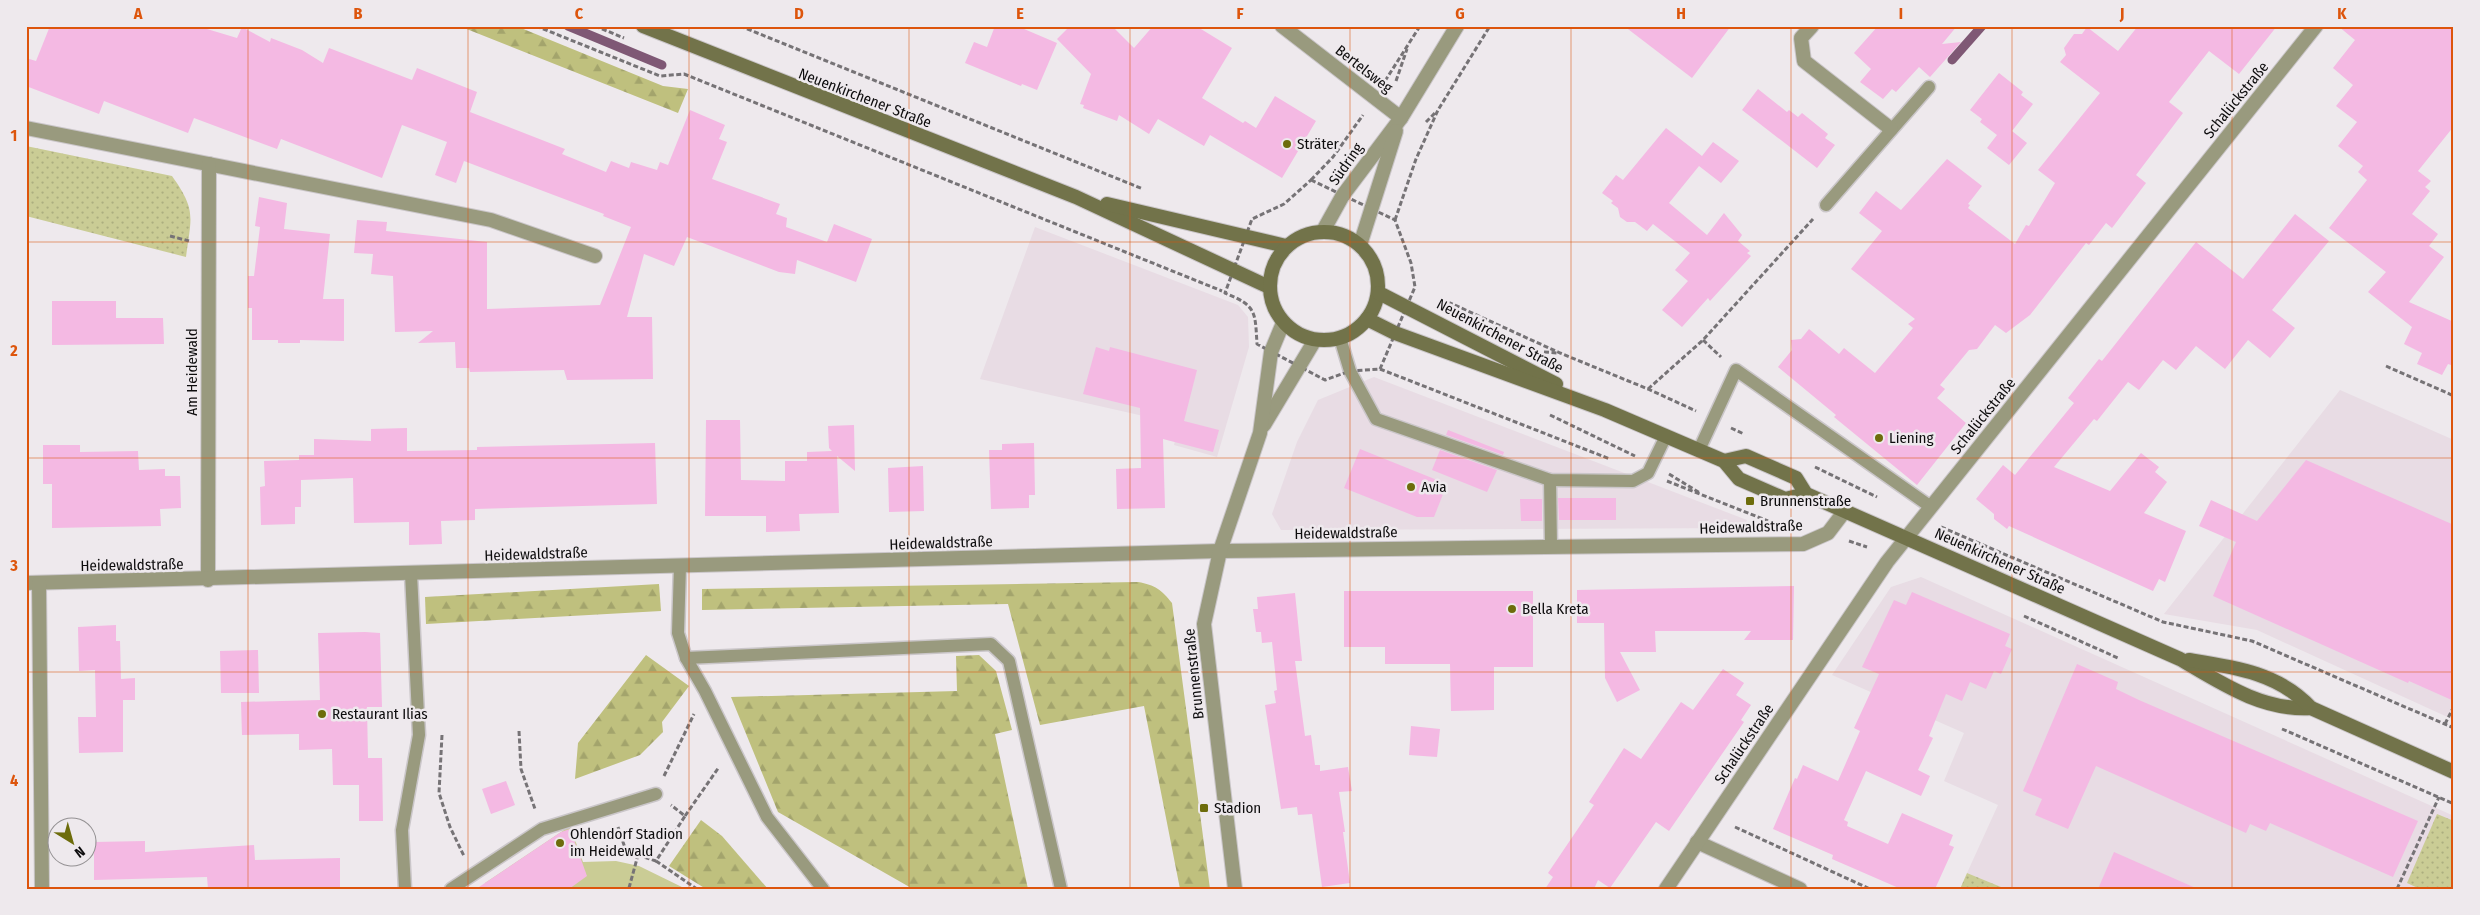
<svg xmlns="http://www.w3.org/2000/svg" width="2480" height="915" font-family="'Fira Sans Condensed',sans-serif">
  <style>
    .built { fill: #e8dce4 }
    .green { fill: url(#green-dots) }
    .forest { fill: url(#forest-firs) }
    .pitch { fill: #cacc95 }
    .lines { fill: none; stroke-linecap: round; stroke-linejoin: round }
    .stream { stroke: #7f5875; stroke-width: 9 }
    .building { fill: #f4b9e3 }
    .service-casing { stroke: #cac6c9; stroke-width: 15 }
    .minor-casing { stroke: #cac6c9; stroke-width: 16 }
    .tertiary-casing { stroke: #cac6c9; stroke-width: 16 }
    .secondary-casing { stroke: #cac6c9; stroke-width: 16 }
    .path { stroke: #767376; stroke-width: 3; stroke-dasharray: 5 2.5; stroke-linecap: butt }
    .service { stroke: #999a7e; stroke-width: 12 }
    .minor { stroke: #999a7e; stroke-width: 14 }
    .tertiary { stroke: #999a7e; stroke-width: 14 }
    .secondary { stroke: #72734a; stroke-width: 14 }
    .grid { fill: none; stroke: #dd550c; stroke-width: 1; stroke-opacity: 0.55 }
    .poi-dot { fill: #6d6c0b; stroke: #eee9ed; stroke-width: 2 }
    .labels { text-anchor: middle; stroke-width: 5; stroke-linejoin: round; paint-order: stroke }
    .street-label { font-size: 15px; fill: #0d0c0d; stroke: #eee9ed }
    .poi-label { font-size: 15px; fill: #0d0c0d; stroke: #eee9ed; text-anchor: start }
    .neatline { fill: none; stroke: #dd550c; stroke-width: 2 }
    .grid-label { font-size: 16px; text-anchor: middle; font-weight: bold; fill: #dd550c }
  </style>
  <defs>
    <pattern id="green-dots" width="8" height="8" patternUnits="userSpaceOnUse" patternTransform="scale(1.25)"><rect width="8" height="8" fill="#cacc95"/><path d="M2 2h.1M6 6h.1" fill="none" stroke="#acae7f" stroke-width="1.8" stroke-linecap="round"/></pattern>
    <pattern id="forest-firs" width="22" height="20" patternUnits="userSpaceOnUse" patternTransform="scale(1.25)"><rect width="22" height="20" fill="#bfc07e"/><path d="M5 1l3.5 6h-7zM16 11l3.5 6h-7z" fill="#a3a46c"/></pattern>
  </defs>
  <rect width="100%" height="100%" fill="#eee9ed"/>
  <g class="built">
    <path d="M1035 227 1238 305 1248 317 1249 347 1217 457 1174 445 1179 424 980 379Z"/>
    <path d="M1374 377 1747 520 1744 528 1281 530 1272 514 1297 442 1318 400Z"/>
    <path d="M2340 390 2454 440V720L2257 630 2164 614Z"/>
    <path d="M1921 577 2454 816V889H2006L1967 873 1998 805 1944 781 1964 733 1832 675 1891 587Z"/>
  </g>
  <g class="green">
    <path d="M26 146 172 176C197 211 191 217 186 257L26 216Z"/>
    <path d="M2437 814 2454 821V889H2420L2407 883Z"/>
    <path d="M1967 873 2006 889H1960Z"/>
  </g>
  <g class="forest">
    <path d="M459 26H516L663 86 688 89 678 113Z"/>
    <path d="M1138 582C1155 585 1162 590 1172 603L1210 889H1180L1144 706 1040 725 1008 604 702 610V589Z"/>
    <path d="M659 584 661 611 426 624 425 597Z"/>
    <path d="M646 655 689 686 662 722 663 732 640 755 575 779 578 743Z"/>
    <path d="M979 655 996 671 1012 730 995 734 1028 889H913L778 812 731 697 957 691 956 656Z"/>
    <path d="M701 820 722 836 768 889H706L669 866Z"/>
  </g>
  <path class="pitch" d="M570 826 583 862 616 861 639 866 686 889H489L485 883Z"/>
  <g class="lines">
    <g class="stream">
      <path d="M568 26 662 65"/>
      <path d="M1952 60 1982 26"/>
    </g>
  </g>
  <g class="building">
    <path d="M50 26H197L237 38 242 27 270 42 271 38 302 50 323 63 329 48 412 80 417 68 477 92 470 112 565 149 562 154 606 172 611 161 629 168 631 162 657 170 660 162 668 165 690 110 725 125 719 139 727 142 712 179 780 204 776 214 787 218 786 227 827 242 834 224 872 239 856 282 797 260 795 274 779 272 687 237 674 266 644 254 627 317H652L653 379 567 380 564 370 470 372 469 368H456L455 342 418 343 433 331 395 332 393 276 371 274 373 254 354 253 357 220 387 222 386 231 487 242V309L600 305 631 227 603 216 604 214 464 161 456 183 435 175 447 142 402 125 382 178 281 139 277 149 194 118 188 133 104 101 99 114 26 86V58L36 61Z"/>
    <path d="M995 26H1017L1057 43 1037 90 1022 84 1021 86 965 63 974 42 987 47Z"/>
    <path d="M1070 26H1112L1134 48 1153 26H1196L1232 48 1202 98 1243 123 1245 121 1256 128 1275 96 1316 121 1282 178 1210 135 1204 146 1158 119 1149 134 1119 115 1117 121 1083 108 1084 105 1080 104 1091 74 1057 39Z"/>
    <path d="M1624 26H1731L1692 78Z"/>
    <path d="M1878 26H1957L1942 44 1961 42 1930 77 1919 67 1896 92 1892 89 1883 99 1860 82 1871 69 1854 53Z"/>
    <path d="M2138 26H2277L2239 74 2209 51 2169 102 2183 113 2136 175 2146 183 2112 228 2106 223 2089 245 2086 243 2030 315 2006 333 1995 325 1977 349 1969 350 1940 385 1945 389 1937 398 1966 423 1917 485 1834 417 1836 415 1778 367 1792 350 1791 340 1801 339 1809 329 1839 354 1844 348 1875 373 1913 328 1908 324 1915 319 1851 269 1882 231 1859 213 1876 191 1901 210 1947 159 1982 186 1968 204 1970 205 1968 208 2015 244 2026 225 2029 226 2055 183 2038 170 2100 93 2060 62 2066 55 2064 48 2074 34H2082L2087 27 2118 51Z"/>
    <path d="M2338 26H2454V126L2418 171 2431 181 2425 187 2430 191 2412 214 2438 234 2429 246 2444 257 2409 302 2454 322V366L2448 364 2442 375 2417 364 2422 353 2404 344 2412 327 2368 292 2386 272 2329 228 2367 180 2358 172 2363 166 2338 146 2357 122 2336 106 2353 85 2333 68 2355 40Z"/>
    <path d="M1999 73 2023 92 2021 95 2033 104 2012 131 2027 143 2009 165 1987 148 1997 135 1980 122 1982 119 1970 110Z"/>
    <path d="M1758 89 1787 112 1789 110 1798 117 1802 113 1828 134 1825 138 1835 145 1817 168 1742 110Z"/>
    <path d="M1666 128 1702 156 1713 142 1739 161 1721 183 1699 166 1669 203 1707 235 1724 213 1742 235 1738 241 1750 251 1747 253 1751 256 1710 301 1708 298 1682 327 1662 310 1688 281 1675 270 1690 253 1653 224 1647 231 1635 222H1627L1620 217 1618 208 1611 203 1613 201 1602 193 1616 175 1623 180Z"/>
    <path d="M259 197 287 203 284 229 330 234 323 299H344V341L300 340V343H278V340H252V308H248V276H254L260 227 255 226Z"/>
    <path d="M2295 214 2329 241 2272 310 2295 328 2270 358 2248 340 2225 369 2196 346 2176 370 2163 360 2139 390 2128 382 2097 421 2094 419 2054 467 2110 491 2141 453 2159 467 2155 472 2167 482 2144 513 2186 531 2165 582 2159 579 2153 591 2009 526 2007 529 1994 519V514L1976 499 2003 465 2015 475 2074 403 2068 398 2099 359 2102 361 2196 242 2243 279Z"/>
    <path d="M52 301H116V318H163L164 344 52 345Z"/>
    <path d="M1096 347 1109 351 1110 347 1197 370 1184 421 1219 430 1213 452 1163 439 1165 508 1117 509 1116 469 1141 468 1140 408 1083 394Z"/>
    <path d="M706 420H740L741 480 785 481V461H807V452L832 451 829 448 828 426 854 425 855 471 837 456 839 513 799 514 800 531 766 532V516H705Z"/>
    <path d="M407 428V451L477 450V447L655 443 657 504 475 509V520L441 521 442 544 409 545V522L354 523 353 478 301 480V507H295V524L261 525 260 487 265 486 264 461 299 460V455H314V439L371 441V429Z"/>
    <path d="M1448 430 1504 452 1503 455 1446 435Z"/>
    <path d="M1034 443 1035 495H1029V508L991 509 989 450H1002V444Z"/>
    <path d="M43 445H80V452L138 451 139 470 165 469V476H180L181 508 160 509 161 526 52 528V484H43Z"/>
    <path d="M1360 449 1447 484 1434 517H1417L1344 488Z"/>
    <path d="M1440 450 1497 470 1487 492 1432 470Z"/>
    <path d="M2306 460 2454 525V701L2409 681 2408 683 2213 596 2236 542 2199 526 2211 500 2257 521Z"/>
    <path d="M923 466 924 511 889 512 888 468Z"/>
    <path d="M1558 498H1616V520H1559Z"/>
    <path d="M1520 499H1542V521H1521Z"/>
    <path d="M1794 586 1793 640H1744L1751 631H1655L1656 652H1620L1640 690 1617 702 1605 678 1604 623H1577V590Z"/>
    <path d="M1344 591H1533V667H1494V710L1451 711 1450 664H1385V647H1344Z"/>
    <path d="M1912 592 2010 634 2005 646 2012 649 2001 674 1994 671 1986 689 1970 682 1962 701 1946 694 1929 736 1933 738 1918 770 1930 776 1921 796 1866 771 1844 820 1848 822 1847 826 1888 844 1902 813 1953 835 1949 845 1954 847 1935 889H1901L1832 859 1833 855 1773 829 1795 778 1797 779 1803 765 1838 781 1860 731 1854 728 1879 674 1862 667 1894 600 1906 605Z"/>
    <path d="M1295 593 1302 661H1295L1305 736 1311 735 1315 765H1320V771L1348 767 1352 791 1339 792 1345 832H1343L1350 883 1322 887 1312 814 1298 815 1297 807 1281 809 1265 705 1276 703 1274 691 1277 690 1272 642 1262 643 1261 632H1256L1253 609H1258L1257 597Z"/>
    <path d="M116 625V641H120L121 679 135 678V700H123V752L79 753 78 717H96L95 670 79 671 78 627Z"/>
    <path d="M365 632 380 633 382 707H367L368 758H382L383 821H359V785H333L332 749 299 750V734L242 735 241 702 320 700 318 633Z"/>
    <path d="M258 650 259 693H221L220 651Z"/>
    <path d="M2077 664 2118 682 2116 689 2139 700 2418 821 2393 877 2270 823 2266 831 2250 824 2246 833 2096 766 2068 829 2035 815 2042 799 2023 791Z"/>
    <path d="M1723 669 1744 683 1736 695 1751 705 1741 720 1744 722 1669 831 1656 822 1610 888 1598 880 1594 889H1545L1553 877 1548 873 1594 805 1589 802 1624 748 1641 759 1681 702 1693 710Z"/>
    <path d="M1411 726 1440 729 1437 757 1409 755Z"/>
    <path d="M506 781 515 805 491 814 482 789Z"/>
    <path d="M570 829 587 876 569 889H476L561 832Z"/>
    <path d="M145 841V852L254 845 255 860 340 858V889H208L207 877 94 880V842Z"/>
    <path d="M2114 852 2198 889H2098Z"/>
  </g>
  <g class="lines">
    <defs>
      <g id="service">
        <path d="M1826 205 1929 87"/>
        <path d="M1340 338 1350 371 1376 419 1550 480 1633 481 1648 473 1666 436"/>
        <path d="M1699 450 1736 370 1931 507"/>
        <path d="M1550 480 1551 546"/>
        <path d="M680 566 678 633 686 658 705 691 767 817 823 889"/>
        <path d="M686 658 991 644 1009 661 1061 889"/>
        <path d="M405 889 402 830 419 735 411 574"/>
        <path d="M451 889 542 829 656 794"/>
      </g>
      <g id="minor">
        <path d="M1282 26 1401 118"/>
        <path d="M1812 26 1801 38 1804 61 1891 129"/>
        <path d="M26 128 491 220 595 256"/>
        <path d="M1264 425 1315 340"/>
        <path d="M208 580 209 164"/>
        <path d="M26 583 1220 551 1803 544 1828 533 1844 512"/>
        <path d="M39 583 42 889"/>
        <path d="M1697 842 1800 889"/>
        <path d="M1235 889 1204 624 1220 551 1260 433 1271 352 1283 323"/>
        <path d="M1666 889 1887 562 2316 26"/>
      </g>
      <g id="tertiary">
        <path d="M1323 231 1343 195 1401 118 1457 26"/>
        <path d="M1360 245 1396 131"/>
      </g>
      <g id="secondary">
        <path d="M643 26 1076 197 1269 287"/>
        <path d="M1107 204 1286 246"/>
        <circle cx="1324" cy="286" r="54"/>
        <path d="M1379 293 1556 384"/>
        <path d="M1367 319 1395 333 1605 410 1724 461 1739 479 1785 499 1806 494"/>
        <path d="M1724 461 1746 456 1796 478 1806 494 2180 659C2221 683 2262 711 2311 708"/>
        <path d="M2189 660C2234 667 2279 673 2311 708L2454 772"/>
      </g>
    </defs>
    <use href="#service" class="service-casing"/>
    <use href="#minor" class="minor-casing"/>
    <use href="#tertiary" class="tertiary-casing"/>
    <use href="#secondary" class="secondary-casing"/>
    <g class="path">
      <path d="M536 26 660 76 684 74 1222 291"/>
      <path d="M595 26 624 38"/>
      <path d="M740 26 1143 189"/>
      <path d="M1385 81 1420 26"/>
      <path d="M1396 81 1407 49"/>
      <path d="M1426 122 1436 112"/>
      <path d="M1311 180 1395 220 1411 263 1415 287 1380 369 1350 371 1325 380 1257 344C1255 312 1257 306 1225 293L1252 219 1284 204Z"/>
      <path d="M1311 180 1333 157 1363 115"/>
      <path d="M1395 220 1416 159 1438 110 1490 26"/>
      <path d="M170 236 189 241"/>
      <path d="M1448 302 1560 353 1648 389 1696 411"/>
      <path d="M1703 340 1721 357"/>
      <path d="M1544 352 1558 353"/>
      <path d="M2386 366 2454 396"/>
      <path d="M1380 369 1610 459"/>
      <path d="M1648 389 1703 340 1813 219"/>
      <path d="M1550 415 1635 456"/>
      <path d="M1731 428 1744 434"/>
      <path d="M1815 467 1877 497"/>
      <path d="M1669 474 1700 493"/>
      <path d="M1667 481 1768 521"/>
      <path d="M1941 527 2163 622 2252 641 2454 728"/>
      <path d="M1849 541 1867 547"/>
      <path d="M2024 616 2118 658"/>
      <path d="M2445 724 2454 706"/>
      <path d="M2282 729 2454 804"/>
      <path d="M519 731 521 769 535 809"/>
      <path d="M442 735 439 793 450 827 464 856"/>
      <path d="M664 776 694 714"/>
      <path d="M685 816 719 767"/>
      <path d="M618 827 626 851 656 861 685 816 671 805"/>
      <path d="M1735 827 1870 889"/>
      <path d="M656 861 697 889"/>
      <path d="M629 888 638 855"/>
      <path d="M2397 889 2439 797"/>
    </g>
    <use href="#service" class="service"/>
    <use href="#minor" class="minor"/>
    <use href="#tertiary" class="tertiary"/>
    <use href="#secondary" class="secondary"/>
  </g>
  <path class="grid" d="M248 26V889M468 26V889M689 26V889M909 26V889M1130 26V889M1350 26V889M1571 26V889M1791 26V889M2012 26V889M2232 26V889M26 242H2454M26 458H2454M26 672H2454"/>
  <g class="poi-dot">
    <circle cx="1287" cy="144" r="5"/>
    <circle cx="1879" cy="438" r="5"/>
    <circle cx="1411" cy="487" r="5"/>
    <rect x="1745" y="496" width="10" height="10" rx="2.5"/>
    <circle cx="1512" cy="609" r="5"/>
    <circle cx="322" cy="714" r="5"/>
    <rect x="1199" y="803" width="10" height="10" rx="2.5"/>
    <circle cx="560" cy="843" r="5"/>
  </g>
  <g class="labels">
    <g class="street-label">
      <text transform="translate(1364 69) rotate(38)" y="5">Bertelsweg</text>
      <text transform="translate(865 98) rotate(21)" y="5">Neuenkirchener Straße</text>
      <text transform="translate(2236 100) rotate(-51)" y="5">Schalückstraße</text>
      <text transform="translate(1346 164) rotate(-55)" y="5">Südring</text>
      <text transform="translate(1500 336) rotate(28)" y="5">Neuenkirchener Straße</text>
      <text transform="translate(192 372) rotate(-90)" y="5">Am Heidewald</text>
      <text transform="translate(1983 416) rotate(-51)" y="5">Schalückstraße</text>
      <text transform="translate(1751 527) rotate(-2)" y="5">Heidewaldstraße</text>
      <text transform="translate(1346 533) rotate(-1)" y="5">Heidewaldstraße</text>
      <text transform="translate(941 543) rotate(-2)" y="5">Heidewaldstraße</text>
      <text transform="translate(536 554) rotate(-2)" y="5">Heidewaldstraße</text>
      <text transform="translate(2000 561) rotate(24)" y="5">Neuenkirchener Straße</text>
      <text transform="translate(132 565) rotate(-1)" y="5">Heidewaldstraße</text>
      <text transform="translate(1194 674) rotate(-96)" y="5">Brunnenstraße</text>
      <text transform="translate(1744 744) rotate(-56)" y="5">Schalückstraße</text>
    </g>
    <g class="poi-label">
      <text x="1297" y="149">Sträter</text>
      <text x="1889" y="443">Liening</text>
      <text x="1421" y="492">Avia</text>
      <text x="1760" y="506">Brunnenstraße</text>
      <text x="1522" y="614">Bella Kreta</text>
      <text x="332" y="719">Restaurant Ilias</text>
      <text x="1214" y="813">Stadion</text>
      <text x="570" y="839">Ohlendorf Stadion<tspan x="570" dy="17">im Heidewald</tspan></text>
    </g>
  </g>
  <rect width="2480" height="915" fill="none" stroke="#eee9ed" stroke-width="55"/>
  <g transform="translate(72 842) rotate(143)"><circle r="24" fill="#eee9ed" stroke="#949193"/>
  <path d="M0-4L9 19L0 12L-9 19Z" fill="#6d6c0b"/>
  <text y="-8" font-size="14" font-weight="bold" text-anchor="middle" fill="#0d0c0d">N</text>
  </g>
  <rect x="28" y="28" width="2424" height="860" class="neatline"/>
  <g class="grid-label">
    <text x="138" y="19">A</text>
    <text x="358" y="19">B</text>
    <text x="579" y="19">C</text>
    <text x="799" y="19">D</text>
    <text x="1020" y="19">E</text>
    <text x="1240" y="19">F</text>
    <text x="1460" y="19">G</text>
    <text x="1681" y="19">H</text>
    <text x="1901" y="19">I</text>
    <text x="2122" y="19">J</text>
    <text x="2342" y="19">K</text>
    <text x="14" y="141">1</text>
    <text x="14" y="356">2</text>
    <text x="14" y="571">3</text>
    <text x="14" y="786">4</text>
  </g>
</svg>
